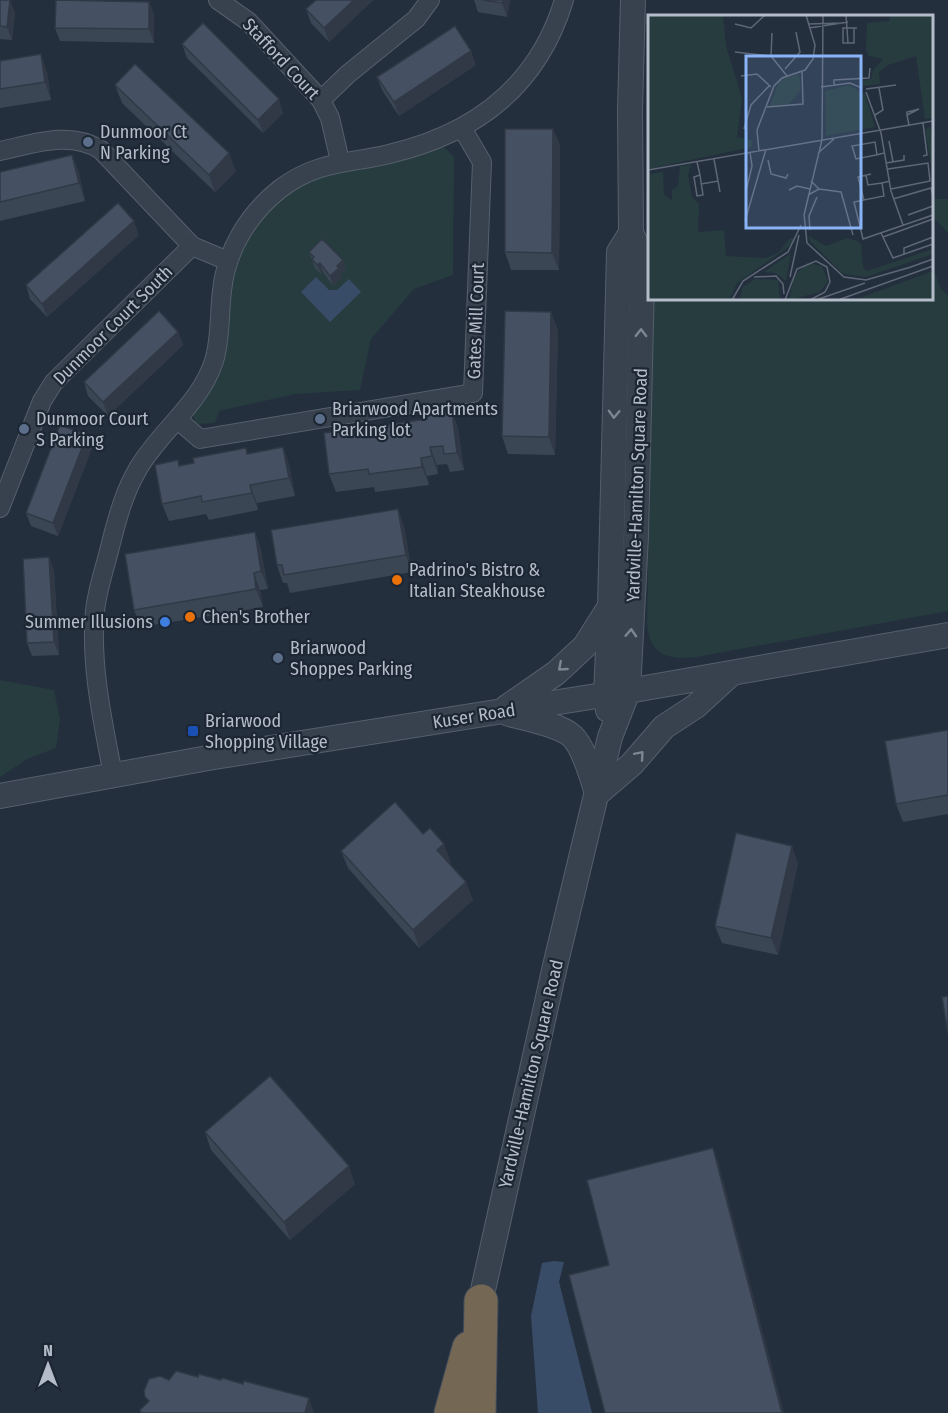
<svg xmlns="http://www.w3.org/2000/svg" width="948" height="1413" font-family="'Fira Sans Condensed',sans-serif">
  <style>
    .green { fill: #263c3f }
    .water { fill: #394c67 }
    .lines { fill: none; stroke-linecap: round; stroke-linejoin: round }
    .minor-casing { stroke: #565f6c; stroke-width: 20 }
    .tertiary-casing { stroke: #565f6c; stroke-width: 26 }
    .motorway-casing { stroke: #434c59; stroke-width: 35 }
    .minor { stroke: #38414e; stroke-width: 18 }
    .tertiary { stroke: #38414e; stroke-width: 24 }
    .motorway { stroke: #746855; stroke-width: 33 }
    .wall { fill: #3b4654 }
    .shaded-wall { fill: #303945 }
    .building { fill: #455162; stroke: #303945; stroke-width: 1.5 }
    .oneway { stroke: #7c8592 }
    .service-dot { fill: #5c6f8a; stroke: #1d2633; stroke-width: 2 }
    .food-dot { fill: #e8710a; stroke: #1d2633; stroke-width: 2 }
    .shop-dot { fill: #3f7fe0; stroke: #1d2633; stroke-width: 2 }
    .transit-dot { fill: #1a4fb4; stroke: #1d2633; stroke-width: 2 }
    .labels { text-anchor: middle; stroke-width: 4.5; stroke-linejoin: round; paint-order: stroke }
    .street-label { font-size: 18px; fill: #b4bcc9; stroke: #1d2633 }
    .poi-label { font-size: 18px; fill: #b4bcc9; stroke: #1d2633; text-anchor: start }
    .inset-road { fill: none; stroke: #5e6776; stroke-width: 1.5 }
    .view { fill: #8ab4f8; fill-opacity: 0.15; stroke: #8ab4f8; stroke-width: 3 }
    .inset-edge { fill: none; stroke: #b4bcc9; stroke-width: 3 }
  </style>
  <rect width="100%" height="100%" fill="#242f3e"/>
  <g class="green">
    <path d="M442 145 454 157 453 275 414 289 371 339 360 390 295 394 219 411 215 423 196 424 192 412 227 290 253 219 304 179Z"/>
    <path d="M933 199H948V233L932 216Z"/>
    <path d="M932 265 940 287 948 296V611L696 657C666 660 649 655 647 622L653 299 932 298Z"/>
    <path d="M0 680 54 690 60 720 56 748 27 759 0 777Z"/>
  </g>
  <g class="water">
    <path d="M316 277 329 290H337L349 279 361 292 330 322 301 292Z"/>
    <path d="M554 1261 564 1262 559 1282 592 1413H538L531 1316 542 1263Z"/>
  </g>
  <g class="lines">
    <defs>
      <g id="minor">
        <path d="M218 0 249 22 321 100 330 118 340 161"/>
        <path d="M321 100 348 74 416 19 430 0"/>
        <path d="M0 151C33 144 70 130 101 150L192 246 228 261"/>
        <path d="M178 420 200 439 473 393 482 162 462 128"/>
        <path d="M0 508 42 401 54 382 192 246"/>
        <path d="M113 775C103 722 90 666 95 611 97 590 105 568 110 547 117 519 124 492 139 467 162 429 200 404 214 361 221 338 219 315 222 291 226 251 248 214 280 189 316 161 348 164 389 154 475 134 538 86 564 0"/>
      </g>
      <g id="tertiary">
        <path d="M507 707 556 673 585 646 609 608"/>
        <path d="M608 710 606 695 610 606 619 252 631 233"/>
        <path d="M509 714C525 718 560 725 572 736 584 747 592 778 597 793"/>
        <path d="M597 794 632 764 664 727 696 706 732 673"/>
        <path d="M0 796 208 758 628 691 948 635"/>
        <path d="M477 1317 555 966 610 737 628 691 636 536 642 281 641 253 631 233 630 110 633 0"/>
      </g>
      <g id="motorway">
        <path d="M451 1413 469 1348"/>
        <path d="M479 1413 481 1301"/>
      </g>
    </defs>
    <use href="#minor" class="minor-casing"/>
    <use href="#tertiary" class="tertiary-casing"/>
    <use href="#motorway" class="motorway-casing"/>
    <use href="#minor" class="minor"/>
    <use href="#tertiary" class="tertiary"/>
    <use href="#motorway" class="motorway"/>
  </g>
  <g class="wall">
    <path d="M0 0 15 12 12 40 0 39Z"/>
    <path d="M316 0H373L329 42 311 23 306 9Z"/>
    <path d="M474 0H510L507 17 478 12Z"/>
    <path d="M149 2 154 15V43L60 41 55 28Z"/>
    <path d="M182 44 283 113 263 133 187 58Z"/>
    <path d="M0 61 47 72 51 100 0 108Z"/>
    <path d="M476 65 399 116 382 90 377 77Z"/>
    <path d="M115 85 236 171 215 192 122 103Z"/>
    <path d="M553 129 560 146 559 270H511L505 252Z"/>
    <path d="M72 155 79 173 85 201 0 221V172Z"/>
    <path d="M139 235 47 317 30 299 26 285Z"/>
    <path d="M309 252 343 260 346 269 341 274 342 277 333 286 323 272 321 274 315 268Z"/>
    <path d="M558 330 555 455 508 454 502 436Z"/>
    <path d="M178 332 183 345 108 416 88 396 84 382Z"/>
    <path d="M452 411 458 429 464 470 450 472 447 464 437 465 438 474 427 476 429 485 375 492 374 487 336 492 329 474 350 436 362 434 427 419Z"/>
    <path d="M87 435 92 448 58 536 31 526 26 513Z"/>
    <path d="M283 447 289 465 295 496 257 503 258 510 209 520 206 514 169 521 162 504 180 465 194 463 246 448 248 454Z"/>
    <path d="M398 509 404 527 412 572 290 593 287 583H283L277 565Z"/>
    <path d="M255 532 261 550 268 589 260 590 263 607 141 627 134 610Z"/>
    <path d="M49 557 54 571 59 655 32 656 27 643Z"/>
    <path d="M948 730V814L903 822 896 804Z"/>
    <path d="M423 834 451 862 449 863 473 900 419 948 348 868 341 851Z"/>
    <path d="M798 863 778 955 722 943 715 926Z"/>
    <path d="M205 1132 355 1184 290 1240 211 1150Z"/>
  </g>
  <g class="shaded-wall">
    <path d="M10 0 15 12 12 40 7 27Z"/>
    <path d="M354 0H373L329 42 324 28Z"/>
    <path d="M503 0H510L507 17 502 3Z"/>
    <path d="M149 2 154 15V43L149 29Z"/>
    <path d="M471 51 476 65 399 116 394 102Z"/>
    <path d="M41 54 47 72 51 100 45 82Z"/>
    <path d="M279 99 283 113 263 133 258 120Z"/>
    <path d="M553 129 560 146 559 270 552 253Z"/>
    <path d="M229 153 236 171 215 192 209 175Z"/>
    <path d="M72 155 79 173 85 201 79 183Z"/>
    <path d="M134 221 139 235 47 317 42 304Z"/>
    <path d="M343 260 346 269 341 274 342 277 333 286 330 276 337 266Z"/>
    <path d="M320 263 323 272 321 274 317 265Z"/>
    <path d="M551 312 558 330 555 455 549 437Z"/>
    <path d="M178 332 183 345 108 416 103 402Z"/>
    <path d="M452 411 458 429 464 470 457 453Z"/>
    <path d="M87 435 92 448 58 536 53 523Z"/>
    <path d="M283 447 289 465 295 496 289 478Z"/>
    <path d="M430 447 437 465 438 474 432 456Z"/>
    <path d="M421 458 427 476 429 485 422 467Z"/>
    <path d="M250 485 257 503 258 510 252 493Z"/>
    <path d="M398 509 404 527 412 572 406 555Z"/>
    <path d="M255 532 261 550 268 589 261 571Z"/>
    <path d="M49 557 54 571 59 655 54 642Z"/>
    <path d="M254 573 260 590 263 607 256 589Z"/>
    <path d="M444 844 451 862 444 868 437 850Z"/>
    <path d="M792 846 798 863 778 955 771 938Z"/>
    <path d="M466 882 473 900 419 948 413 930Z"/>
    <path d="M713 1148 718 1161 784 1413H782Z"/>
    <path d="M349 1166 355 1184 290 1240 284 1222Z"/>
    <path d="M309 1398 314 1413H305Z"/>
  </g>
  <g class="building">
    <path d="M0 0H10L7 27 0 26Z"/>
    <path d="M56 0 149 2V29L55 28Z"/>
    <path d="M316 0H354L324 28 306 9Z"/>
    <path d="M482 0H503L502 3Z"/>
    <path d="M203 23 279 99 258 120 182 44Z"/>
    <path d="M455 26 471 51 394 102 377 77Z"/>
    <path d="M41 54 45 82 0 89V61Z"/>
    <path d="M135 64 229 153 209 175 115 85Z"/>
    <path d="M505 129H553L552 253 505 252Z"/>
    <path d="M72 155 79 183 0 202V172Z"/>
    <path d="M118 203 134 221 42 304 26 285Z"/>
    <path d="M322 239 343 260 337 266 339 268 330 276 320 263 317 265 312 259 314 257 309 252Z"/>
    <path d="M159 311 178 332 103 402 84 382Z"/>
    <path d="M505 311 551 312 549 437 502 436Z"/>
    <path d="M452 411 457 453 444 454 443 446 430 447 432 456 421 458 422 467 369 474 368 469 329 474 324 433 348 430V436L362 434 361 428 427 419 426 415Z"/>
    <path d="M60 425 87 435 53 523 26 513Z"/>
    <path d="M283 447 289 478 250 485 252 493 202 502 201 496 162 504 155 465 178 460 179 466 194 463 193 458 246 448 247 454Z"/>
    <path d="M398 509 406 555 284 575 282 565H277L271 530Z"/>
    <path d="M255 532 261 571 254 573 256 589 134 610 125 554Z"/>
    <path d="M49 557 54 642 27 643 23 559Z"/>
    <path d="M948 730V795L896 804 885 741Z"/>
    <path d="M395 802 423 834 430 828 444 844 437 850 466 882 413 930 341 851Z"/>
    <path d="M736 833 792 846 771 938 715 926Z"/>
    <path d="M948 996V1034L942 997Z"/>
    <path d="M270 1076 349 1166 284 1222 205 1132Z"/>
    <path d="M713 1148 782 1413H605L569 1275 609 1265 587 1180Z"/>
    <path d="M176 1371 198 1377 199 1374 221 1380 222 1378 243 1384 244 1381 309 1398 305 1413H141L140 1410 149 1401 145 1397 144 1391 149 1379 160 1376 169 1380Z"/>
  </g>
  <defs><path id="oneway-chevron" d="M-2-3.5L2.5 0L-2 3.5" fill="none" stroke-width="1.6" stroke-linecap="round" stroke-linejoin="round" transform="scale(1.5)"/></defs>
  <g class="oneway">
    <use href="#oneway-chevron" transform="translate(641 333) rotate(-89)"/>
    <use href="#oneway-chevron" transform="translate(614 414) rotate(92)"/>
    <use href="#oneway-chevron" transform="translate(631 633) rotate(-87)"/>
    <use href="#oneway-chevron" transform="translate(562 667) rotate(139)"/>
    <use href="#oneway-chevron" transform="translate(640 755) rotate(-49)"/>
  </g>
  <g class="service-dot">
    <circle cx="88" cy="142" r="6"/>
    <circle cx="320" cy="419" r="6"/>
    <circle cx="24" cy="429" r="6"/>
    <circle cx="278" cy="658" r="6"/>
  </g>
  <g class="food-dot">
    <circle cx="397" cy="580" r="6"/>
    <circle cx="190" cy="617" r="6"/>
  </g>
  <circle class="shop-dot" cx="165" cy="622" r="6"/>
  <rect class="transit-dot" x="187" y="725" width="12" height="12" rx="3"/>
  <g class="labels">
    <g class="street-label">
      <text transform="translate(281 59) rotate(47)" y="6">Stafford Court</text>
      <text transform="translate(476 321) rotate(-88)" y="6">Gates Mill Court</text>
      <text transform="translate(113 325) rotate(-45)" y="6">Dunmoor Court South</text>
      <text transform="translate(637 485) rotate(-88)" y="6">Yardville-Hamilton Square Road</text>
      <text transform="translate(474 716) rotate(-9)" y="6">Kuser Road</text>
      <text transform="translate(531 1074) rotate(-77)" y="6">Yardville-Hamilton Square Road</text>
    </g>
    <g class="poi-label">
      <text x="100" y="138">Dunmoor Ct<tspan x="100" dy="21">N Parking</tspan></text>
      <text x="332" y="415">Briarwood Apartments<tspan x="332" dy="21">Parking lot</tspan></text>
      <text x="36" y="425">Dunmoor Court<tspan x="36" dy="21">S Parking</tspan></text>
      <text x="409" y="576">Padrino's Bistro &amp;<tspan x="409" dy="21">Italian Steakhouse</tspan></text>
      <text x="202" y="623">Chen's Brother</text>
      <text x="153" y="628" text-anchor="end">Summer Illusions</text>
      <text x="290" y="654">Briarwood<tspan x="290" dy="21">Shoppes Parking</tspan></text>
      <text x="205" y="727">Briarwood<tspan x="205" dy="21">Shopping Village</tspan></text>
    </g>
  </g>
  <g transform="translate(648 15)">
    <rect width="285" height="285" fill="#242f3e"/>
    <path d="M0 0H75L78 31 94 83 89 122 104 125V132L0 154ZM243 0H285V103L277 104 268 41 240 50 231 57 232 69 214 71 210 67 223 64 225 55 235 44 221 41 218 35 219 8 241 6ZM151 59 153 75 141 89 121 92 132 64ZM201 70 217 79 227 112 178 121 177 76ZM282 111 285 127V162L277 115ZM43 150 40 160 44 182 51 189 50 217 76 215 78 241 118 243 131 237 142 223 147 224 143 230 89 268 81 285H0V159L15 157 16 180 24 185V175L30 171 32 151ZM161 221 178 231 199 223 209 226 213 229 215 252 219 256 285 234V239L218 262 195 259 161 225ZM143 238 138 266 127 258 116 257ZM159 248 174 251 180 266 172 277 141 285 146 261ZM285 256V285H206ZM107 264 130 265 132 285H91L95 272Z" fill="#263c3f"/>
    <path class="inset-road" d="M198 0 200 28M87 9 103 13 117 0M160 9 195 8M161 13 200 7M206 13V28H195V13H209M87 37 123 41 139 61M123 41 124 18M137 54 152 37 148 17M93 61 109 59 123 72M186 71V65L221 63 222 53M173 72 202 68 214 73M218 74 248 70M218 77 233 118 243 176 255 210M119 92 155 89 154 57M227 100 235 95 231 73M259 100 271 94 259 97V100L261 110M275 108 279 140 275 141M96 114 103 90 121 71M241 126 245 147M111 136 109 115 126 71 134 63 157 55 165 44 167 30 158 0M170 138 186 124M229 140 227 127 204 131 208 144 228 140 236 138M66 144 70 166M120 145 123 159 138 163 140 159M49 147 52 160 46 162 49 181 55 180 52 160M238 148 256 145V140M240 154 280 148 282 166 243 174M0 155 285 106M223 159 210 162 216 185 236 181 234 168 242 166M218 160 220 170 234 168M53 169 70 166 72 177M171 174 193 177 205 220M141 175 149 171 162 174M98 176 104 151 102 137M160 180 171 174 163 166M245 184 283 173 285 181M216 185 206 187 215 224 285 200M156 199 159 228 196 262 218 265 263 252M156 200 174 125 175 0M260 200 285 191M97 206 118 134M162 215 161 201 169 182M233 218 245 243 285 229M235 222 285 204M256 239V233L285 222M260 253 285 244M106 262 128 261 135 269 136 279M142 262 151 220M84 285 95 266 140 237 153 210M137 285 149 254 168 246 179 252 182 267 177 277 162 285M168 285 217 268M190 285 285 251"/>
    <path class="view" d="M98 41H213V213H98Z"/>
    <rect width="285" height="285" class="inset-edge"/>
  </g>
  <g transform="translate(48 1365)" stroke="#1d2633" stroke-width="4.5" paint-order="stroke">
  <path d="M0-4.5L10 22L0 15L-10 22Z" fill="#b4bcc9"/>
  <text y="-9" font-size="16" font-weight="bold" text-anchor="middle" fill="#b4bcc9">N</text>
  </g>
</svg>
